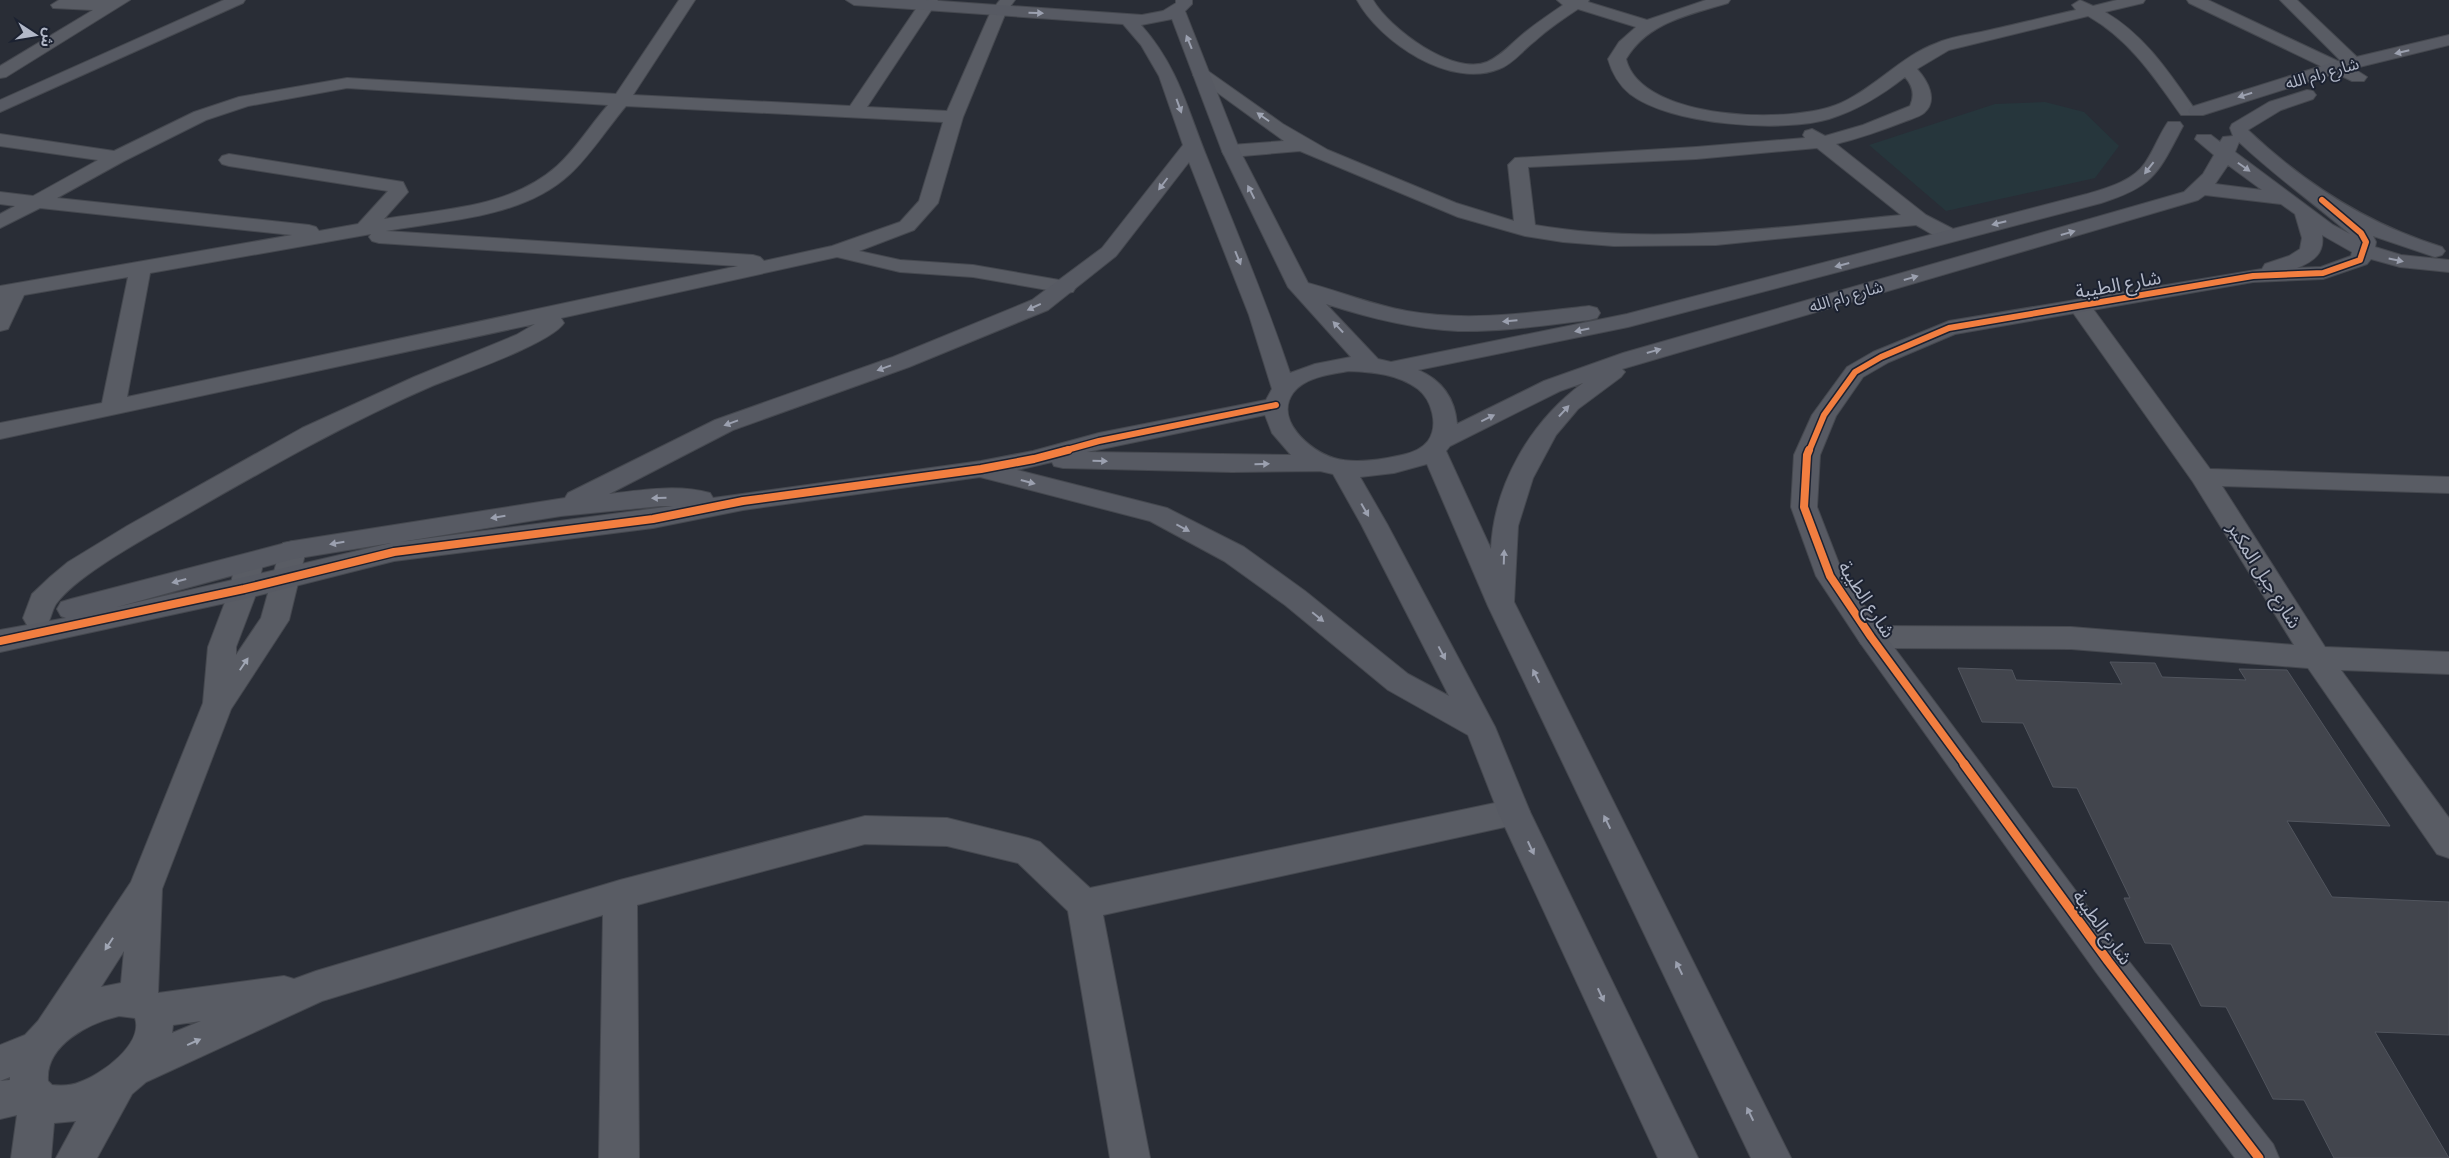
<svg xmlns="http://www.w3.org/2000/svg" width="2449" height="1158" font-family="'PT Sans Narrow','Noto Sans Arabic',sans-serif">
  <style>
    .green { fill: #26363c }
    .building { fill: #42454d; stroke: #51555e }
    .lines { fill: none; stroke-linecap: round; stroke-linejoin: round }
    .street-casing { stroke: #45484f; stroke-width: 2 }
    .secondary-casing { stroke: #45484f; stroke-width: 2 }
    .street { fill: #595c64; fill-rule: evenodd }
    .secondary { fill: #575a63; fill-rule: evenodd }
    .cycleway-far2-casing { stroke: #1c2231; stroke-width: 9 }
    .cycleway-far1-casing { stroke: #1c2231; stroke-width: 11 }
    .cycleway-casing { stroke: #1c2231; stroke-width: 12 }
    .cycleway-far2 { stroke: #f27e40; stroke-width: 6 }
    .cycleway-far1 { stroke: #f27e40; stroke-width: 8 }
    .cycleway { stroke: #f27e40; stroke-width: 9 }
    .oneway { fill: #9ba0af }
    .oneway2 { fill: #a0a6b4 }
    .labels { text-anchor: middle; stroke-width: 4; stroke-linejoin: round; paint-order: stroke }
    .far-street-label { font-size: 16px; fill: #b2b8c8; stroke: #1c2231 }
    .street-label { font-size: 19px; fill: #b2b8c8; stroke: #1c2231 }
  </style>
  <rect width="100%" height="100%" fill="#292d36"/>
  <path class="green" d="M2045 102 2084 112 2119 146 2095 178 1946 211 1869 145 1995 104Z"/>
  <path class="building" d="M2110 662 2155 663 2162 677 2246 680 2239 669 2287 670 2390 826 2287 821 2332 897 2449 902V1035L2375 1032 2449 1158H2334L2304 1100 2273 1099 2226 1007 2201 1006 2171 944 2145 943 2124 898H2130L2077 788 2053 787 2023 723 1982 722 1958 668 2012 670 2016 680 2122 684Z"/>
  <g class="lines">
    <defs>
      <g id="street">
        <path d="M59 0H130L6 77 0 78V66L93 10 53 8 51 5Z"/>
        <path d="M679 0H695L633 95 850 106 922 0H938L867 107 947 111 991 11 1000 0H1015L1006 12 963 117 938 203 914 230 859 251 900 260 973 265 1065 281 1073 282 1076 287 1073 292 1065 293 973 277 900 272 837 257 561 318 564 323C550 344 459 375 432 386 342 425 261 472 177 520 144 539 77 575 56 604 52 610 51 619 47 625L37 628 27 625 23 618 32 594 50 577 68 562 127 526 302 428 414 377 516 335 535 324 0 439V423L102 403 128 277 24 295 8 329 0 331V286L292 235 40 208 0 228V214L15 206 0 204V192L33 196 98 160 0 146V134L114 151 194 112 239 97 347 78 616 94ZM347 88 608 105C591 124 576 149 557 166 510 208 442 209 384 219L408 192 403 182 229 154 222 156 219 160 222 164 229 166 388 191 358 224 319 231 316 227 309 225 57 198 124 161 206 120 248 106ZM626 106 943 122 919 201 900 222 832 246 764 261 760 257 753 255 386 231C447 220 523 218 570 174 589 157 609 126 626 106ZM371 234 369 237 372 241 379 243 738 266 127 397 150 273Z"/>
        <path d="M1357 0H1373C1389 28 1453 76 1487 62 1501 56 1512 43 1523 34 1536 23 1550 14 1563 5L1557 0H1589L1588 2 1647 20 1706 0H1730L1728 3C1689 15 1648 22 1626 59 1641 121 1793 125 1841 103 1876 87 1901 56 1937 43 1950 37 1966 35 1981 32 2013 25 2044 17 2076 10L2072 5 2080 0 2093 6 2117 0H2145L2143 3 2105 12C2145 35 2170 74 2196 111L2193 115H2181C2154 77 2130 40 2088 16L1949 50 1917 69C1927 80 1939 100 1924 113 1919 117 1911 119 1906 121 1883 130 1860 138 1836 144L1926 215 1957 231 1960 235 1957 239C1942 243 1929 232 1916 225L1716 245 1614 246 1563 242 1525 236 1458 217 1300 151 1231 157 1224 155 1222 151 1224 147 1231 145 1284 141 1193 75 1196 71H1208L1283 124 1328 150 1456 203 1514 221 1508 165 1515 158 1696 147 1805 138 1803 135 1805 131 1812 129 1825 136 1863 125 1910 106C1915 95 1913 86 1905 77 1882 95 1858 110 1829 119 1782 133 1670 125 1630 94 1619 85 1612 73 1608 59L1619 42 1636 27 1578 9C1563 19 1548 29 1535 41 1523 50 1513 64 1499 69 1450 89 1380 42 1357 0ZM1817 148 1901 215C1779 227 1656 246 1535 225L1528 167 1696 159Z"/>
        <path d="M2187 0H2208L2344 64 2280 0H2297L2359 59 2362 63 2359 67 2353 68 2367 77 2364 81H2352L2189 3Z"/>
        <path d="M2080 300 2088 302 2210 469 2449 477V493L2222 486 2325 647 2449 652V674L2341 670 2449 818V858L2437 854 2308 668 2071 649 1871 648 1861 644 1857 637 1861 630 1871 626 2071 627 2294 645 2193 482 2069 307 2072 302Z"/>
        <path d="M293 541 303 543 306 550 289 620 231 709 162 889 158 993 284 976 294 979 316 971 620 880 865 816 947 818 1028 838 1040 842 1090 888 1514 799 1525 803 1530 812 1525 821 1514 825 1103 915 1150 1158H1110L1068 911 1018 863 947 846 865 844 637 905 639 1158H599L603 915 322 1001 146 1082 132 1094 97 1158H56L76 1121 54 1123 51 1158H11L17 1115 0 1119V1081L10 1080V1077L0 1081V1045L25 1035 38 1021 131 882 203 703 208 647 230 589 235 563 239 556 249 554 259 556 263 563 258 589 236 647V655L261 618 280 550 283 543ZM124 951 121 983 101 987ZM119 1016 135 1018C144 1044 101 1075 80 1082 71 1086 62 1086 52 1085L48 1081C45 1045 89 1023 119 1016ZM201 1021 172 1033 173 1025Z"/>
      </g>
      <g id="secondary">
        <path d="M224 0H245L243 3 0 112V100Z"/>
        <path d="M846 0H926L1142 15 1163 11 1176 3V0H1192V4L1185 11 1240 151 1308 283C1341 292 1373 305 1407 311 1468 322 1528 313 1589 306L1597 308 1600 313 1597 318 1589 320C1546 325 1502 332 1458 331 1414 329 1369 318 1326 304L1378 359 1391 362 1627 314 2087 194C2107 188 2133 181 2145 163 2154 150 2159 135 2168 122H2180L2183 126C2158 173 2155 186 2101 203L1628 327 1418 370C1442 380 1455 399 1457 424L1544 381 1623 353 2184 192 2203 174 2214 155 2195 139 2197 135H2211L2220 142 2223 137 2233 136 2230 128 2232 124 2269 102 2307 90 2313 91 2316 95 2313 99 2281 110 2248 130C2305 184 2367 224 2442 247L2445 251 2442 255 2435 257 2373 236 2376 242 2375 247 2401 255 2449 260V272L2400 267 2371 259 2367 264 2323 279 2253 282 1955 334 1889 362 1863 377 1836 416 1820 455 1817 507 1843 574 1881 630 2120 950 2273 1144 2279 1158H2235L2096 972 1861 644 1816 576 1791 507 1794 455 1812 415 1847 367 1873 352 1949 321 2262 269 2265 264 2289 256 2300 249 2302 238 2295 214 2281 204 2205 195 2198 200 1622 369 1625 372 1621 377 1578 409 1556 435 1533 478 1518 526 1514 602 1791 1158H1751L1488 606 1427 464 1394 473 1360 477 1387 524 1495 727 1530 812 1698 1158H1658L1498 812 1468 735 1388 690 1285 605 1224 561 1150 521 980 477 743 510 653 528 394 561 244 599 0 652V630L66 618 61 616 57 609 61 602 71 599 293 541 565 498 568 493 715 420 893 357 1032 300 1102 248 1183 145 1159 76 1141 45 1123 24 854 5ZM1172 19 1222 151 1288 287 1351 357 1315 364 1290 373C1266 300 1236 231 1208 160 1187 109 1179 68 1141 25ZM2239 142C2274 175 2313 203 2350 234L2333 225 2235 152ZM1189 162 1249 315 1272 389 1266 400 1099 433 1033 451 981 461 713 498 710 493C678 484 642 490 609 494L733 430 909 367 1048 310 1116 256ZM2228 165 2262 190 2215 184ZM2322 235 2352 252 2351 256 2321 267 2297 268C2312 262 2325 254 2322 235ZM1349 371C1373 372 1398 374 1418 389 1432 400 1439 426 1428 441 1422 449 1411 453 1402 455 1380 460 1354 464 1334 458 1310 451 1274 420 1293 393 1305 377 1331 374 1349 371ZM1583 383C1531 421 1494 484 1491 549L1446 451 1450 446 1560 391ZM1265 415 1272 433 1291 455 1087 452ZM1052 462 1054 466 1063 468 1232 472 1320 471 1333 474 1361 524 1449 696 1408 674 1305 591 1244 547 1167 508 1017 470ZM661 506H673L400 542 561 516ZM391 543 117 607 293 559Z"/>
        <path d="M2449 35V45L2343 71 2203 115H2191L2188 111 2191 107 2331 63Z"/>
      </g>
    </defs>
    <use href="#street" class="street-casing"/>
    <use href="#secondary" class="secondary-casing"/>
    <use href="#street" class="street"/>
    <use href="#secondary" class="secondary"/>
    <defs>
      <g id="cycleway-far2">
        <path d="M1063 451 1099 441 1276 405"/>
        <path d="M1809 451 1824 415 1855 372 1881 357 1949 328 2253 276 2323 273 2360 260 2366 242 2361 233 2322 200"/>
      </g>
      <g id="cycleway-far1">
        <path d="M1809 450 1807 455 1804 507 1830 576 1871 637 1965 765"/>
        <path d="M0 641 244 589 394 552 653 519 743 501 981 469 1034 459 1068 450"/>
      </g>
      <path id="cycleway" d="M1964 764 2108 961 2259 1158"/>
    </defs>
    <use href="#cycleway-far2" class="cycleway-far2-casing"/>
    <use href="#cycleway-far1" class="cycleway-far1-casing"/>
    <use href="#cycleway" class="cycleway-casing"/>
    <use href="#cycleway-far2" class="cycleway-far2"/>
    <use href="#cycleway-far1" class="cycleway-far1"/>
    <use href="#cycleway" class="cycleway"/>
  </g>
  <defs><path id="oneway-solid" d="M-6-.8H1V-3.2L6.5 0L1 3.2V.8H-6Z" transform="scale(1.25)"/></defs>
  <g class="oneway">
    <use href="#oneway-solid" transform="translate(1036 13) rotate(2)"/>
    <use href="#oneway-solid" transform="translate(1189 42) rotate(-112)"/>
    <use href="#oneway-solid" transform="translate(2402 52) rotate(167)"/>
    <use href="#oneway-solid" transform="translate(2245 95) rotate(163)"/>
    <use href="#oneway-solid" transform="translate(1179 106) rotate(70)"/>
    <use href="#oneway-solid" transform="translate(2244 167) rotate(35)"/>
    <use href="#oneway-solid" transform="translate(2149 168) rotate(128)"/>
    <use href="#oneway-solid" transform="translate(1163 184) rotate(127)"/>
    <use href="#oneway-solid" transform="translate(1251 192) rotate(-117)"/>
    <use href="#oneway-solid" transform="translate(1999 223) rotate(166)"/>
    <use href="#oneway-solid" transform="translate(2068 233) rotate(-16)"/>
    <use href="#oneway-solid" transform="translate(1238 258) rotate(68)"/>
    <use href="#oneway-solid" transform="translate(2396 260) rotate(12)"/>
    <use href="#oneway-solid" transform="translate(1842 265) rotate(165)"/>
    <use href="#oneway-solid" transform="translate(1911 278) rotate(-16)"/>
    <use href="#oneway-solid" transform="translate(1034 307) rotate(155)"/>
    <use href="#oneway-solid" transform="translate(1510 321) rotate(175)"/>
    <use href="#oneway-solid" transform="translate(1338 327) rotate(-133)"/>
    <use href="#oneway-solid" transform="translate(1582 330) rotate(168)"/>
    <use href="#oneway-solid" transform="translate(1654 351) rotate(-16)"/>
    <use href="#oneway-solid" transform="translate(884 368) rotate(160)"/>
    <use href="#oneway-solid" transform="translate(1564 411) rotate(-47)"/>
    <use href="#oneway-solid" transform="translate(1488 418) rotate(-26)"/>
    <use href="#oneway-solid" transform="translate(731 423) rotate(160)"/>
    <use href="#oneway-solid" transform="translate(1100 461) rotate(2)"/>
    <use href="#oneway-solid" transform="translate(1262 464) rotate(-1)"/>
    <use href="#oneway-solid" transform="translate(1028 482) rotate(15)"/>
    <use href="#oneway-solid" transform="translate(659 498) rotate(178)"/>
    <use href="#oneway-solid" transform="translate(1365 510) rotate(60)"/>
    <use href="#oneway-solid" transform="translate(498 517) rotate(171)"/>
    <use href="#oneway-solid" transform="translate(1183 528) rotate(28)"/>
    <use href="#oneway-solid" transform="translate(337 543) rotate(170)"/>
    <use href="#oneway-solid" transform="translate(1504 557) rotate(-88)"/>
    <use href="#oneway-solid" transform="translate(179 581) rotate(165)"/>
    <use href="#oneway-solid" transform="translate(1318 617) rotate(39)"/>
    <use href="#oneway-solid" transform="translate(1442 653) rotate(62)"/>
    <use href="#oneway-solid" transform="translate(1536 676) rotate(-116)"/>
    <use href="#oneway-solid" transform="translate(1607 822) rotate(-116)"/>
    <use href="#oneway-solid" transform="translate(1531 848) rotate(65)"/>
    <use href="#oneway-solid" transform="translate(1679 968) rotate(-116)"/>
    <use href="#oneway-solid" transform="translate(1601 995) rotate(65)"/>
    <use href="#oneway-solid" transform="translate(1750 1114) rotate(-116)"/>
  </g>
  <g class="oneway2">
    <use href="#oneway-solid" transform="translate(1263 117) rotate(-145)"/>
    <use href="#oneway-solid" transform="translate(244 664) rotate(-56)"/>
    <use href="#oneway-solid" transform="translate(109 944) rotate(123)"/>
    <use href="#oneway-solid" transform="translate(194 1042) rotate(-24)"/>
  </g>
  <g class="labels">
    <g class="far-street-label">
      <text transform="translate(2322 73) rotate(-16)" y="6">شارع رام الله</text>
      <text transform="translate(1846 296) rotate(-16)" y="6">شارع رام الله</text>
    </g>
    <g class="street-label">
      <text transform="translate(2118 284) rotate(-10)" y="7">شارع الطيبة</text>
      <text transform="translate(2265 575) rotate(58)" y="7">شارع جبل المكبر</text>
      <text transform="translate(1867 599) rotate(57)" y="7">شارع الطيبة</text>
      <text transform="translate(2103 927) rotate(54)" y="7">شارع الطيبة</text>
    </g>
  </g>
  <g transform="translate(35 35) rotate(102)" stroke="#1c2231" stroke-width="4" paint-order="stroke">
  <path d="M0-4L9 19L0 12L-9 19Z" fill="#b2b8c8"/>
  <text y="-8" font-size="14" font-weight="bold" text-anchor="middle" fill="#b2b8c8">ش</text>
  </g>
</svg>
